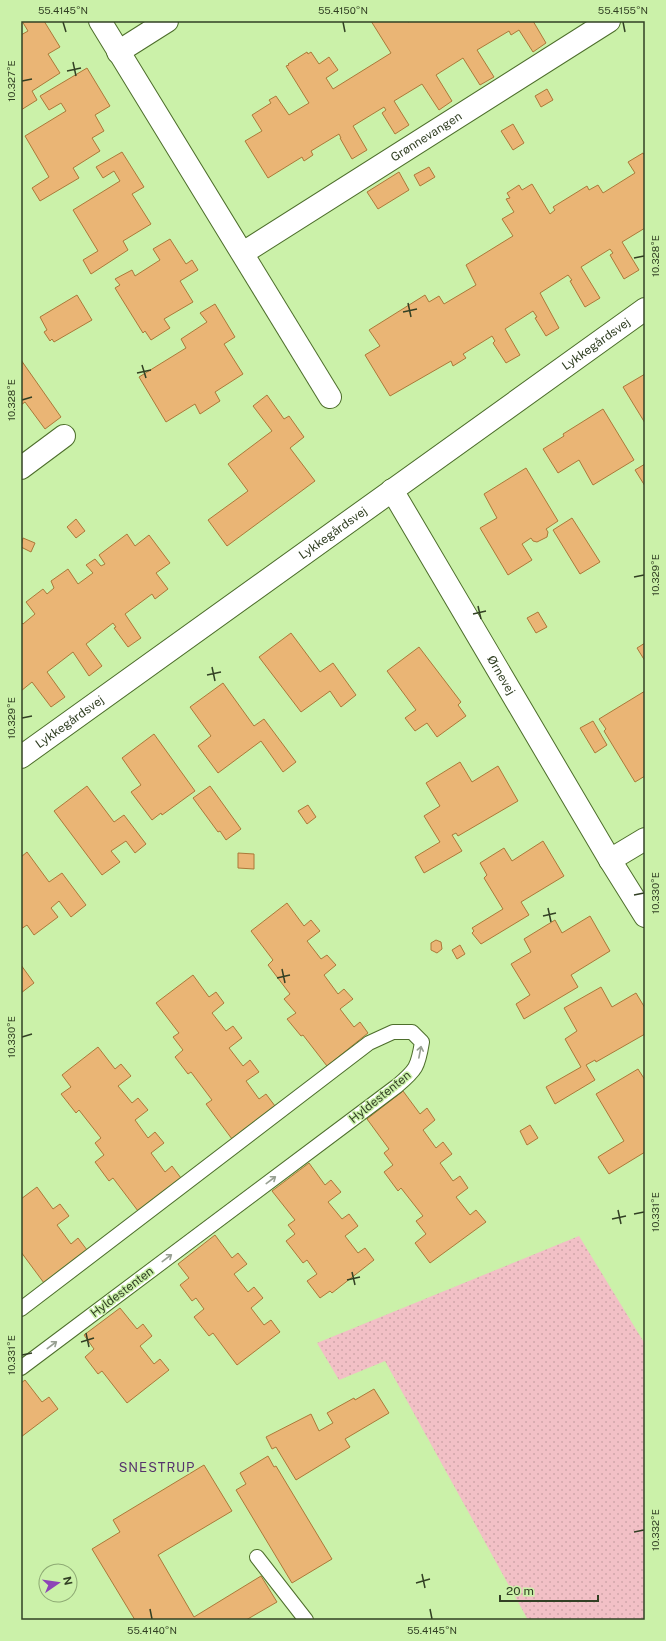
<svg xmlns="http://www.w3.org/2000/svg" width="666" height="1641" font-family="'Public Sans',sans-serif">
  <style>
    .grass { fill: url(#grass-dots) }
    .building { fill: #eab575; stroke: #ab7939 }
    .lines { fill: none; stroke-linecap: round; stroke-linejoin: round }
    .lane-casing { stroke: #4d6e2b; stroke-width: 16 }
    .street-casing { stroke: #4d6e2b; stroke-width: 24 }
    .lane { stroke: #fff; stroke-width: 14 }
    .street { stroke: #fff; stroke-width: 22 }
    .oneway { stroke: #98a092 }
    .ticks { fill: none; stroke: #324024; stroke-width: 1.5 }
    .labels { text-anchor: middle; stroke-width: 3; stroke-linejoin: round; paint-order: stroke }
    .street-label { font-size: 12px; fill: #324024; stroke: #cbf1a9 }
    .neighbourhood-label { font-size: 13px; letter-spacing: 1px; fill: #56336c; stroke: #cbf1a9 }
    .neatline { fill: none; stroke: #324024; stroke-width: 1.5 }
    .ticks-label { font-size: 10px; text-anchor: middle; fill: #324024 }
  </style>
  <defs>
    <pattern id="grass-dots" width="8" height="8" patternUnits="userSpaceOnUse"><rect width="8" height="8" fill="#f2c0c6"/><path d="M2 2h.1M6 6h.1" fill="none" stroke="#d0a6aa" stroke-width="1.8" stroke-linecap="round"/></pattern>
  </defs>
  <rect width="100%" height="100%" fill="#cbf1a9"/>
  <path class="grass" d="M579 1236 645 1344V1620H528L385 1361 339 1380 317 1343Z"/>
  <g class="building">
    <path d="M22 21H44L60 47 48 54 60 73 32 91 37 100 21 110V35L28 31Z"/>
    <path d="M371 21H407L408 22 410 21H533L546 43 533 52 519 30 511 35 509 31 477 50 494 77 480 85 463 58 436 75 452 101 439 110 422 84 394 101 409 125 395 134 382 113 386 110 384 107 353 126 367 150 352 159 340 138H341L339 134 311 151 313 155 304 161 302 157 268 178 245 141 262 131 252 115 271 103 269 100 276 96 289 115 309 103 286 66 289 65 288 64 307 52 308 54 311 52 319 64 329 57 338 70 326 78 333 89 391 53Z"/>
    <path d="M87 68 110 106 95 115 104 131 92 138 100 151 73 168 79 178 40 201 32 188 49 177 25 136 66 111 61 103 49 110 40 96Z"/>
    <path d="M547 89 553 100 541 107 535 96Z"/>
    <path d="M513 124 524 143 513 150 501 131Z"/>
    <path d="M122 152 144 187 132 194 151 224 123 241 128 250 91 274 83 260 98 251 73 210 120 181 114 171 103 178 96 167Z"/>
    <path d="M643 153 645 156V228L622 242 639 270 624 279 610 255 613 253 610 249 581 267 600 298 585 307 570 281 572 280 568 275 540 293 559 328 546 336 535 318 537 317 533 311 505 329 520 355 506 363 493 343 495 341 492 336 463 354 466 358 453 366 451 361 390 396 365 355 380 346 369 330 425 295 429 302 439 296 444 304 476 285 466 265 513 236 502 219 514 212 506 199 510 198 507 193 519 185 522 190 532 184 550 214 555 210 553 207 587 186 589 190 598 185 603 193 635 173 628 162Z"/>
    <path d="M429 167 435 177 420 186 414 175Z"/>
    <path d="M399 172 409 190 378 209 367 192Z"/>
    <path d="M170 239 186 264 192 260 198 270 180 281 193 302 164 319 170 328 151 340 145 331 143 333 115 288 120 285 115 279 132 270 135 276 160 260 153 249Z"/>
    <path d="M77 295 92 320 54 342 52 339 50 341 44 332 47 330 40 317Z"/>
    <path d="M215 304 235 337 224 344 243 374 215 392 220 401 200 414 195 404 166 422 139 377 186 348 181 339 207 322 200 313Z"/>
    <path d="M21 360 61 417 45 429 25 402 21 405Z"/>
    <path d="M645 374V423L623 387Z"/>
    <path d="M267 395 284 419 289 416 304 437 290 448 315 481 227 546 208 520 248 491 228 464 272 431 253 406Z"/>
    <path d="M603 409 634 460 593 485 579 460 558 473 543 449 564 436 563 434Z"/>
    <path d="M645 464V486L635 470Z"/>
    <path d="M526 468 558 521 546 529 548 532 547 537 537 542 533 541 531 538 522 544 532 560 508 575 480 528 497 518 484 494Z"/>
    <path d="M572 518 600 562 580 574 553 530Z"/>
    <path d="M76 519 85 531 76 538 67 527Z"/>
    <path d="M127 534 135 546 149 535 170 563 156 573 168 589 155 599 152 594 125 614 141 638 128 647 114 628 116 627 113 623 86 644 102 666 89 676 73 652 47 672 65 697 51 707 32 682 21 691V622L23 624 35 614 26 602 43 589 47 594 54 588 51 581 68 569 78 584 93 573 86 565 95 559 101 566 105 564 99 555Z"/>
    <path d="M23 538 35 543 31 552 21 547Z"/>
    <path d="M538 612 547 627 536 633 527 618Z"/>
    <path d="M291 633 320 672 333 663 356 695 341 707 330 691 301 712 259 657Z"/>
    <path d="M645 643V661L637 648Z"/>
    <path d="M419 647 461 702 458 705 466 716 437 737 427 723 415 731 405 718 416 710 387 671Z"/>
    <path d="M223 683 254 726 264 719 296 762 283 772 261 741 218 773 198 746 211 736 190 707Z"/>
    <path d="M645 691V776L635 782 604 731 606 729 599 719Z"/>
    <path d="M593 721 607 745 595 753 580 728Z"/>
    <path d="M154 734 195 791 162 815 161 813 152 820 131 792 141 785 122 758Z"/>
    <path d="M460 762 472 782 498 766 518 801 458 836 456 833 452 835 462 851 424 873 415 857 440 842 424 816 440 806 426 783Z"/>
    <path d="M87 786 114 822 124 815 146 844 135 853 126 841 111 851 120 862 102 875 54 811Z"/>
    <path d="M210 786 241 829 226 840 220 831 218 832 193 798Z"/>
    <path d="M308 805 316 817 307 824 298 811Z"/>
    <path d="M543 841 564 876 521 902 529 915 481 944 472 933 474 931 472 928 503 909 484 878 487 875 480 863 504 848 512 861Z"/>
    <path d="M27 852 49 882 62 873 86 905 71 917 59 901 51 908 58 917 34 935 27 925 21 929V857Z"/>
    <path d="M238 853 254 854V869L238 868Z"/>
    <path d="M287 903 304 926 311 920 320 931 307 941 321 959 327 955 336 965 324 975 338 994 344 989 353 999 340 1009 354 1027 360 1022 368 1033 327 1066 303 1035 301 1036 287 1019 296 1013 284 999 290 994 268 965 273 960 251 931Z"/>
    <path d="M590 916 610 951 571 975 578 987 524 1019 516 1004 530 995 511 964 531 952 524 939 555 920 562 933Z"/>
    <path d="M436 940 441 942 442 949 437 953 431 950V943Z"/>
    <path d="M460 945 465 954 457 959 452 950Z"/>
    <path d="M21 965 34 983 21 993Z"/>
    <path d="M193 975 209 997 216 992 224 1003 212 1013 226 1031 233 1026 242 1038 229 1048 243 1066 250 1060 259 1072 246 1081 259 1099 266 1094 275 1106 232 1139 206 1104 212 1100 191 1072 188 1074 175 1057 183 1050 173 1037 179 1033 156 1003Z"/>
    <path d="M601 987 612 1007 636 993 645 1008V1034L596 1062 595 1060 586 1065 595 1080 555 1104 546 1087 581 1067 565 1039 577 1031 564 1008Z"/>
    <path d="M98 1047 115 1069 121 1064 131 1076 118 1086 132 1103 138 1098 148 1110 135 1120 148 1138 155 1132 164 1143 151 1153 165 1172 172 1166 181 1178 138 1211 113 1178 109 1181 95 1162 104 1155 95 1143 101 1138 79 1110 76 1113 61 1094 71 1087 62 1075Z"/>
    <path d="M638 1069 645 1080V1152L609 1174 598 1157 624 1141 596 1094Z"/>
    <path d="M403 1091 420 1114 427 1108 435 1120 423 1130 436 1148 443 1142 452 1154 440 1163 453 1181 460 1176 468 1188 456 1197 470 1215 476 1210 486 1222 430 1263 415 1243 426 1234 416 1221 423 1216 401 1188 398 1191 384 1172 393 1165 384 1153 389 1149 367 1119Z"/>
    <path d="M530 1125 538 1138 527 1145 520 1131Z"/>
    <path d="M309 1163 325 1185 331 1180 341 1192 328 1202 342 1219 349 1214 358 1226 345 1236 358 1253 365 1248 374 1260 332 1293 330 1291 320 1298 307 1281 317 1274 307 1260 303 1263 286 1241 295 1234 288 1225 295 1220 272 1191Z"/>
    <path d="M37 1187 53 1209 60 1204 69 1216 57 1225 71 1244 78 1238 87 1250 44 1283 21 1252V1199Z"/>
    <path d="M215 1235 232 1258 238 1253 247 1264 234 1274 248 1292 254 1287 263 1298 251 1308 264 1325 271 1320 280 1332 237 1365 213 1333 209 1336 194 1317 204 1309 196 1298 192 1301 180 1285 189 1278 178 1264Z"/>
    <path d="M120 1308 137 1329 143 1324 152 1336 140 1346 154 1364 160 1359 169 1370 127 1403 102 1371 98 1374 85 1357 94 1349 84 1335Z"/>
    <path d="M25 1380 42 1402 49 1397 58 1409 21 1437V1383Z"/>
    <path d="M374 1389 389 1413 345 1439 350 1447 296 1480 276 1447 272 1449 266 1437 311 1414 319 1431 333 1423 327 1413 354 1398 355 1400Z"/>
    <path d="M268 1456 274 1467 276 1466 332 1559 292 1583 236 1490 246 1484 240 1473Z"/>
    <path d="M204 1465 232 1511 158 1555 194 1617 261 1576 277 1602 246 1620H135L92 1549 120 1532 113 1520Z"/>
  </g>
  <g class="lines">
    <defs>
      <g id="lane">
        <path d="M21 1309 369 1043 393 1032H412L422 1042C418 1067 416 1070 397 1086L21 1368"/>
        <path d="M257 1557 306 1620"/>
      </g>
      <g id="street">
        <path d="M100 21 330 397"/>
        <path d="M118 52 167 21"/>
        <path id="s1" d="M243 253 609 21"/>
        <path d="M21 468 64 436"/>
        <path id="s2" d="M392 490 610 860 645 916"/>
        <path id="s3" d="M21 757 645 309"/>
        <path d="M610 860 645 839"/>
      </g>
    </defs>
    <use href="#lane" class="lane-casing"/>
    <use href="#street" class="street-casing"/>
    <use href="#lane" class="lane"/>
    <use href="#street" class="street"/>
  </g>
  <defs><path id="oneway-shaft" d="M-6 0H5M1.5-3L5.5 0L1.5 3" fill="none" stroke-width="1.6" stroke-linecap="round" stroke-linejoin="round"/></defs>
  <g class="oneway">
    <use href="#oneway-shaft" transform="translate(420 1052) rotate(-79)"/>
    <use href="#oneway-shaft" transform="translate(271 1180) rotate(-37)"/>
    <use href="#oneway-shaft" transform="translate(167 1258) rotate(-37)"/>
    <use href="#oneway-shaft" transform="translate(52 1345) rotate(-37)"/>
  </g>
  <path class="ticks" d="M63 22 66 32M343 22 345 32M623 22 625 32M73 62 76 76M67 71 81 68M22 81 32 79M634 258 644 256M408 303 411 317M403 312 417 309M142 365 146 378M137 373 151 370M22 400 32 397M634 577 644 575M478 606 481 619M473 614 486 611M212 667 215 681M207 675 221 672M22 718 32 716M634 895 644 893M548 908 551 922M543 916 556 913M282 969 285 983M277 978 290 975M22 1037 32 1034M618 1210 621 1224M634 1214 644 1212M612 1219 626 1216M352 1272 355 1285M347 1280 360 1277M86 1333 89 1347M81 1342 94 1338M22 1355 32 1353M634 1532 644 1530M422 1574 425 1588M416 1583 430 1579M150 1609 152 1619M430 1609 432 1619"/>
  <g class="labels">
    <g class="street-label">
      <text dy="4" stroke="none"><textPath href="#s1" startOffset="217">Grønnevangen</textPath></text>
      <text dy="4" stroke="none"><textPath href="#s3" startOffset="708">Lykkegårdsvej</textPath></text>
      <text dy="4" stroke="none"><textPath href="#s3" startOffset="384">Lykkegårdsvej</textPath></text>
      <text dy="4" stroke="none"><textPath href="#s2" startOffset="215">Ørnevej</textPath></text>
      <text dy="4" stroke="none"><textPath href="#s3" startOffset="60">Lykkegårdsvej</textPath></text>
      <text transform="translate(380 1097) rotate(-39)" y="4">Hyldestenten</text>
      <text transform="translate(122 1292) rotate(-37)" y="4">Hyldestenten</text>
    </g>
    <g class="neighbourhood-label">
      <text x="157" y="1472">SNESTRUP</text>
    </g>
  </g>
  <rect width="666" height="1641" fill="none" stroke="#cbf1a9" stroke-width="44"/>
  <g transform="translate(58 1583) rotate(77)"><circle r="19" fill="#cbf1a9" stroke="#8eaa74"/>
  <path d="M0-3L7 15L0 10L-7 15Z" fill="#8d45b7"/>
  <text y="-6" font-size="11" font-weight="bold" text-anchor="middle" fill="#324024">N</text>
  </g>
  <path d="M500 1595v6h98v-6" fill="none" stroke="#324024" stroke-width="2"/>
  <text x="506" y="1595" font-size="12" fill="#324024" stroke="#cbf1a9" stroke-width="3" paint-order="stroke">20 m</text>
  <rect x="22" y="22" width="622" height="1597" class="neatline"/>
  <g class="ticks-label">
    <text x="63" y="14">55.4145°N</text>
    <text x="343" y="14">55.4150°N</text>
    <text x="623" y="14">55.4155°N</text>
    <text transform="translate(11 81) rotate(-90)" y="4">10.327°E</text>
    <text transform="translate(655 256) rotate(-90)" y="4">10.328°E</text>
    <text transform="translate(11 400) rotate(-90)" y="4">10.328°E</text>
    <text transform="translate(655 575) rotate(-90)" y="4">10.329°E</text>
    <text transform="translate(11 718) rotate(-90)" y="4">10.329°E</text>
    <text transform="translate(655 893) rotate(-90)" y="4">10.330°E</text>
    <text transform="translate(11 1037) rotate(-90)" y="4">10.330°E</text>
    <text transform="translate(655 1212) rotate(-90)" y="4">10.331°E</text>
    <text transform="translate(11 1355) rotate(-90)" y="4">10.331°E</text>
    <text transform="translate(655 1530) rotate(-90)" y="4">10.332°E</text>
    <text x="152" y="1634">55.4140°N</text>
    <text x="432" y="1634">55.4145°N</text>
  </g>
</svg>
